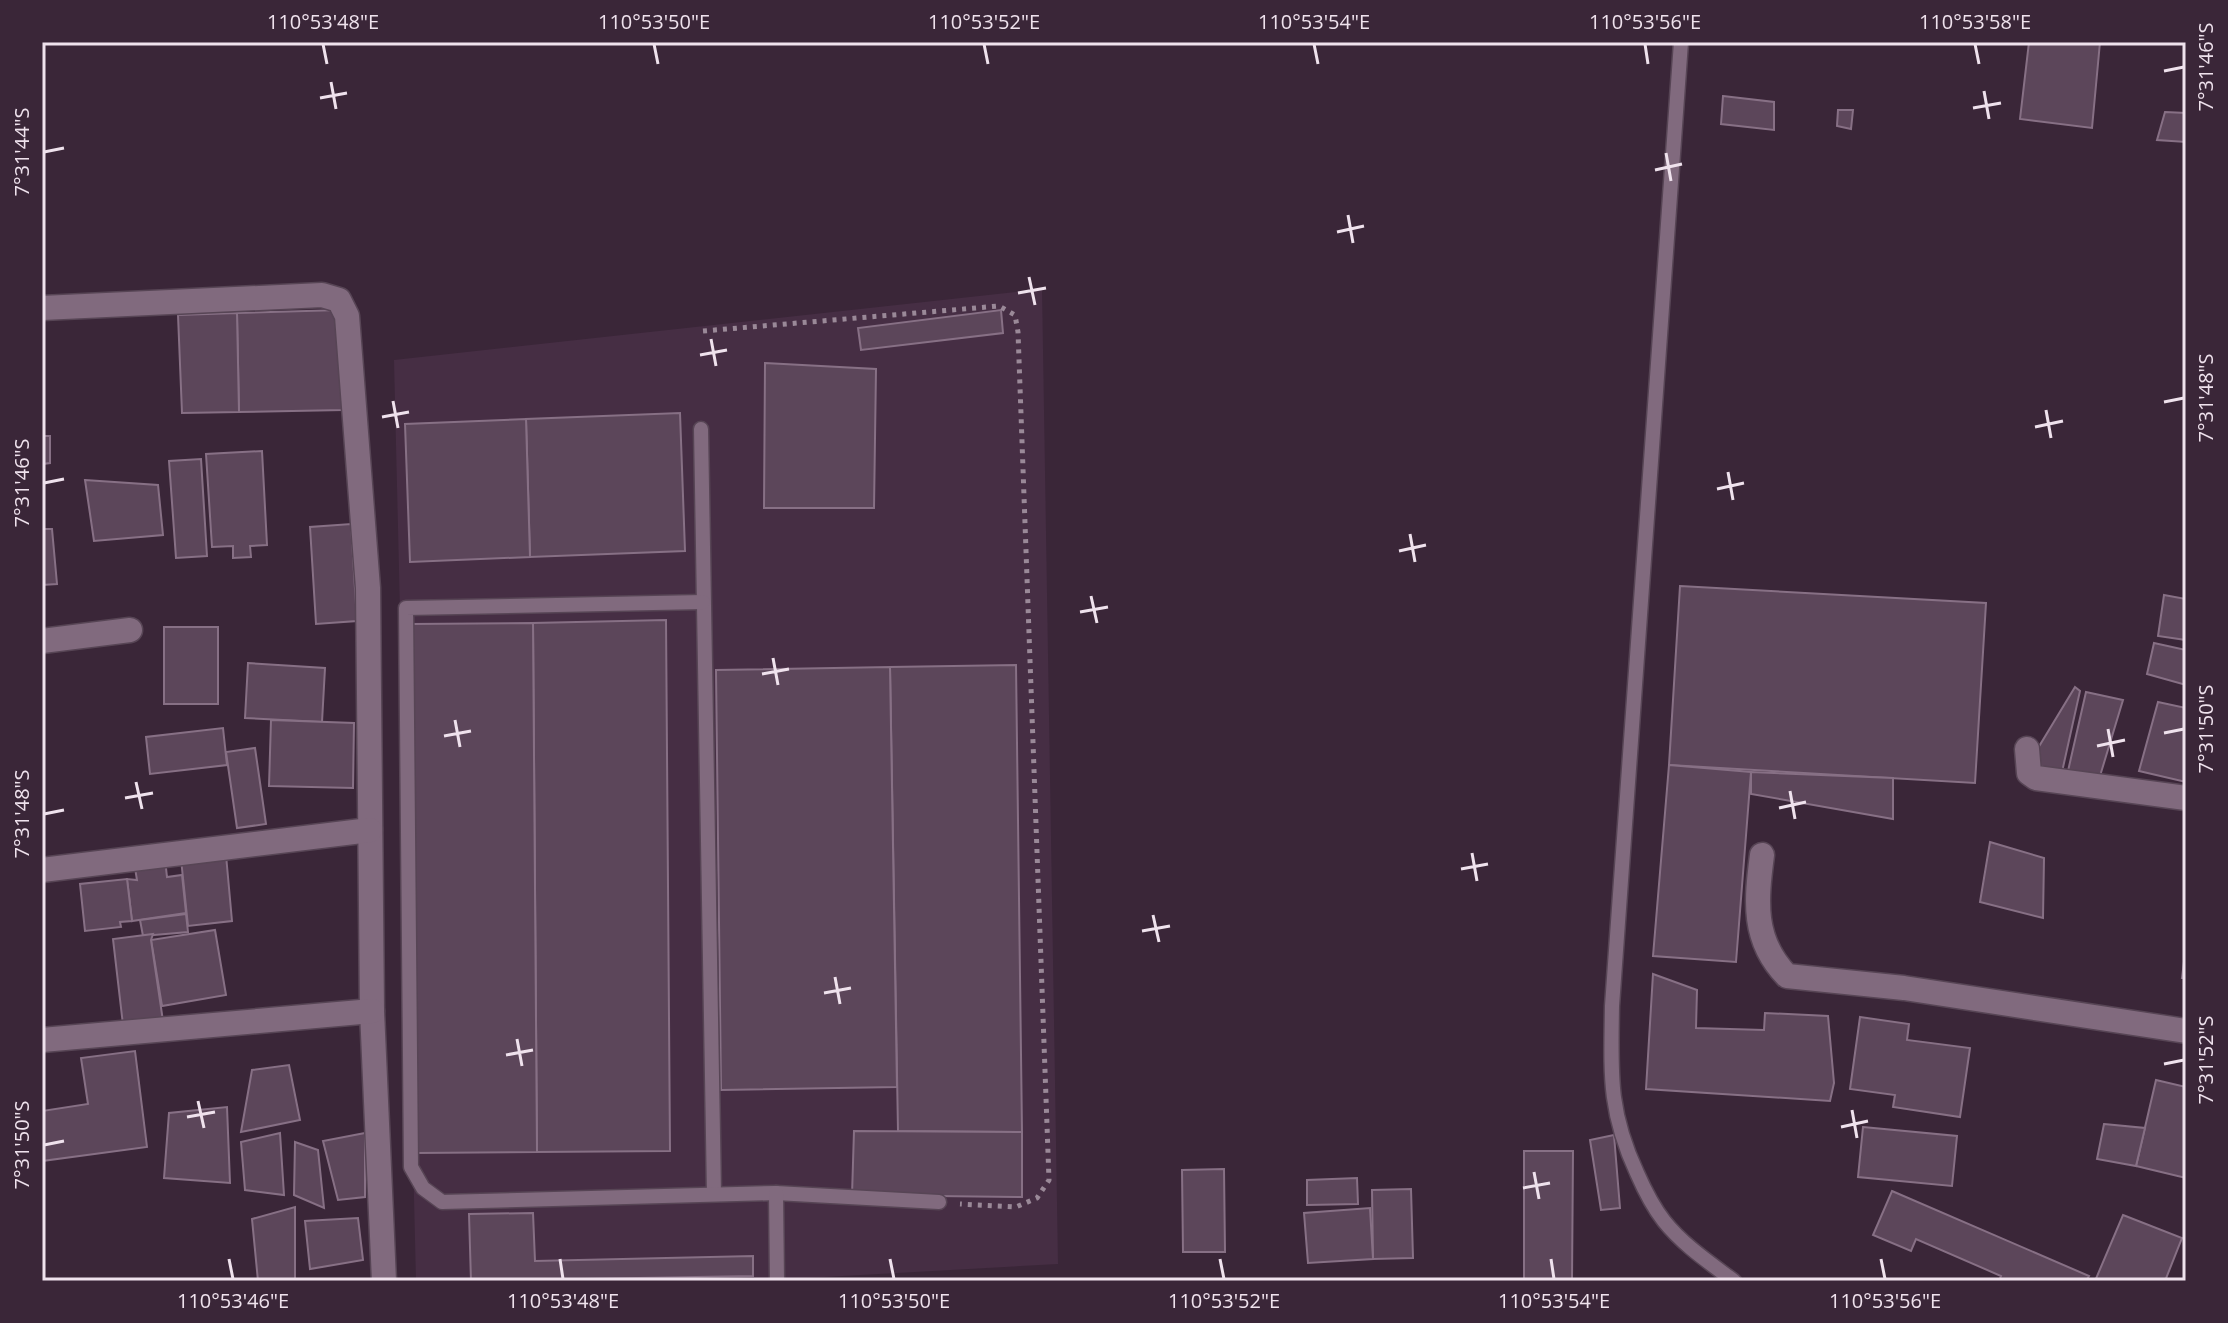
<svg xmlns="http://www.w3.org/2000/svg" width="2228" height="1323" font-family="'Open Sans',sans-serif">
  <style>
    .built { fill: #462e44 }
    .building { fill: #5c465a; stroke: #877085; stroke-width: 2 }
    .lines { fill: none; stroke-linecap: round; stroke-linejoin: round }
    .lane-casing { stroke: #574555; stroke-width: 17 }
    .street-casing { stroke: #574555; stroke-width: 27 }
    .path { stroke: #9a8998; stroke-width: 5; stroke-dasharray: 4 6; stroke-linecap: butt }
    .lane { stroke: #816a7e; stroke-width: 14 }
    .street { stroke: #816a7e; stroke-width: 24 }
    .ticks { fill: none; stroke: #efe2ed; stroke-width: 3 }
    .neatline { fill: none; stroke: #efe2ed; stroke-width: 3 }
    .ticks-label { font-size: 20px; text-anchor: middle; fill: #efe2ed }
  </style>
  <rect width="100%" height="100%" fill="#3a2638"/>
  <path class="built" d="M1042 289 1058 1264 754 1281H416L394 360Z"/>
  <g class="building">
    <path d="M2029 42H2100L2092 128 2020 119Z"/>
    <path d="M1723 96 1774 102V130L1721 124Z"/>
    <path d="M1838 110H1853L1851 129 1837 126Z"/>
    <path d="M2165 112 2186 113V142L2157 140Z"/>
    <path d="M340 310 343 410 239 412 237 313Z"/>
    <path d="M1001 310 1003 333 861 350 858 328Z"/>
    <path d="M237 313 239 412 182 413 178 315Z"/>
    <path d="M765 363 876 369 874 508H764Z"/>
    <path d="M680 413 685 551 530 557 526 419Z"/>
    <path d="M526 419 530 557 410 562 405 424Z"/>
    <path d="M42 436H50V463L42 464Z"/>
    <path d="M262 451 267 545 250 546 251 557 233 558V546L212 547 206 454Z"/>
    <path d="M201 459 207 556 176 558 169 461Z"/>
    <path d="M85 480 158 485 163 535 94 541Z"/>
    <path d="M351 524 357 621 316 624 310 527Z"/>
    <path d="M42 529H52L57 584 42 585Z"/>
    <path d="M1680 586 1986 603 1975 783 1669 765Z"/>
    <path d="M2164 595 2186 599V640L2158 636Z"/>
    <path d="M666 620 670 1151 537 1152 533 623Z"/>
    <path d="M533 623 537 1152 416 1153 411 624Z"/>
    <rect x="164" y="627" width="54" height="77"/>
    <path d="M2154 643 2186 650V685L2147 674Z"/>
    <path d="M248 663 325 668 322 722 245 718Z"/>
    <path d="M1016 665 1022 1132 898 1131 890 667Z"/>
    <path d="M890 667 897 1087 721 1090 716 670Z"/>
    <path d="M2075 687 2080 691 2062 772 2029 763Z"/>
    <path d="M2086 692 2123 700 2100 776 2068 771Z"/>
    <path d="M2158 702 2186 708V782L2139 771Z"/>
    <path d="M271 720 354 723 353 788 269 786Z"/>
    <path d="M223 728 227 765 150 774 146 737Z"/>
    <path d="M255 748 266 824 237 828 226 752Z"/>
    <path d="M1669 765 1751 772 1736 962 1653 956Z"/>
    <path d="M1751 772 1893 778V819L1751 794Z"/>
    <path d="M1990 842 2044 858 2043 918 1980 902Z"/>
    <path d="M226 855 232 921 188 926 181 859Z"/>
    <path d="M165 859 167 877 182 875 186 913 132 921 127 879 137 880 134 862Z"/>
    <path d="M127 879 132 921 120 922 121 927 85 931 80 884Z"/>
    <path d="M186 914 188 932 143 936 140 920Z"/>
    <path d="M215 930 226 995 162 1006 151 940Z"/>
    <path d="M153 934 151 940 163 1021 123 1025 113 939Z"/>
    <path d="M2186 945V978H2182Z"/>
    <path d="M1653 974 1697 990 1696 1028 1764 1030 1765 1013 1828 1016 1834 1083 1830 1101 1646 1089Z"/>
    <path d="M1860 1017 1909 1024 1907 1040 1970 1048 1960 1117 1893 1107 1895 1095 1850 1089Z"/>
    <path d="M135 1051 147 1147 42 1161V1111L88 1104 81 1058Z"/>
    <path d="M289 1065 300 1120 241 1132 252 1070Z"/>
    <path d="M2156 1080 2186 1087V1178L2136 1166Z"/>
    <path d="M227 1107 230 1183 164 1178 169 1113Z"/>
    <path d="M2104 1124 2145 1128 2136 1166 2097 1159Z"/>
    <path d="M1863 1127 1957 1136 1952 1186 1858 1177Z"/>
    <path d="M854 1131 1022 1132V1197L852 1195Z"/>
    <path d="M280 1133 284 1195 245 1190 241 1142Z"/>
    <path d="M365 1133V1197L338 1200 323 1141Z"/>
    <path d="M1614 1135 1620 1208 1601 1210 1590 1140Z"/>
    <path d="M295 1142 318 1150 324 1208 294 1195Z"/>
    <path d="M1524 1151H1573L1572 1281H1524Z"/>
    <path d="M1224 1169 1225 1252H1183L1182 1170Z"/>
    <path d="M1357 1178 1358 1204 1307 1205V1180Z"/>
    <path d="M1411 1189 1413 1258 1373 1259 1372 1190Z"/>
    <path d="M1892 1191 2089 1276 2086 1281H1999L2001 1276 1916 1239 1911 1251 1873 1235Z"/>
    <path d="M295 1207V1281H258L252 1219Z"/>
    <path d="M1370 1208 1373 1259 1308 1263 1304 1213Z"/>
    <path d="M533 1213 535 1261 753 1256V1276L471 1281 469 1214Z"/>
    <path d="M2123 1215 2182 1238 2165 1281H2095Z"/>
    <path d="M358 1218 363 1260 310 1269 305 1221Z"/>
  </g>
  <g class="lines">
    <defs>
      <g id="lane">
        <path d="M1681 42 1612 1006C1611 1073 1608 1111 1637 1173 1644 1189 1653 1207 1664 1221 1683 1245 1710 1263 1734 1281"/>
        <path d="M701 429 714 1194"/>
        <path d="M703 602 406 608 411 1167 423 1188 442 1202 776 1193 939 1202"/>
        <path d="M776 1193 777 1281"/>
      </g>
      <g id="street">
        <path d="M42 308 322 295 339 300 347 316 368 588 372 1011 384 1281"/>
        <path d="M42 641 130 630"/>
        <path d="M2027 749 2029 773 2036 778 2186 798"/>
        <path d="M1762 855C1756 901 1752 940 1787 976L1904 988 2186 1031"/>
        <path d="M42 870 370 830"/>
        <path d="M42 1040 372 1011"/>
      </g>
    </defs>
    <use href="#lane" class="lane-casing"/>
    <use href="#street" class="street-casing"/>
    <path class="path" d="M703 331 999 306 1015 315 1018 332 1049 1180 1037 1198 1016 1207 960 1204"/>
    <use href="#lane" class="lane"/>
    <use href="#street" class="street"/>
  </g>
  <path class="ticks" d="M323 44 327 64M654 44 658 64M984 44 988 64M1314 44 1318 64M1645 44 1648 64M1975 44 1979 64M2164 71 2184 67M331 82 336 109M1984 91 1989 119M320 98 347 93M1973 108 2001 103M44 152 64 148M1666 153 1671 181M1655 170 1682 164M1348 215 1353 243M1337 232 1364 226M1029 277 1035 305M1018 293 1046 288M711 339 716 366M700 355 727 350M393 401 398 428M2164 402 2184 398M2046 410 2051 438M382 417 409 412M2035 427 2063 421M1728 472 1733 500M44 483 64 479M1717 489 1744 483M1410 534 1415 562M1399 551 1426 545M1091 596 1097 623M1080 612 1108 607M773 658 778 685M762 674 789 669M455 720 460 747M2108 729 2113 757M2164 733 2184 729M444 736 471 731M2097 746 2125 740M136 782 142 809M1790 791 1795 819M125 798 153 793M1779 808 1806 802M44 814 64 810M1472 853 1477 881M1461 869 1488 864M1153 915 1159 942M1142 931 1170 926M835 977 840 1004M824 993 851 988M517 1039 522 1066M506 1055 533 1050M2164 1064 2184 1060M198 1101 204 1128M1852 1110 1857 1138M187 1117 215 1112M1841 1127 1868 1121M44 1145 64 1141M1534 1172 1539 1199M1523 1188 1550 1183M229 1259 233 1279M560 1259 563 1279M890 1259 894 1279M1220 1259 1224 1279M1551 1259 1554 1279M1881 1259 1885 1279"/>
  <rect width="2228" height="1323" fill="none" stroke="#3a2638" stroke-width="88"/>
  <rect x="44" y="44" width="2140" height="1235" class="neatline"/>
  <g class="ticks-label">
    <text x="323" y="29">110°53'48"E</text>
    <text x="654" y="29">110°53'50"E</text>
    <text x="984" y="29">110°53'52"E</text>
    <text x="1314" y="29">110°53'54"E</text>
    <text x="1645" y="29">110°53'56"E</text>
    <text x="1975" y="29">110°53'58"E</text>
    <text transform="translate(2206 67) rotate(-90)" y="7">7°31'46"S</text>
    <text transform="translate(22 152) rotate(-90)" y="7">7°31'44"S</text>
    <text transform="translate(2206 398) rotate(-90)" y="7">7°31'48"S</text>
    <text transform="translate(22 483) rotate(-90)" y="7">7°31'46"S</text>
    <text transform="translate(2206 729) rotate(-90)" y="7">7°31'50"S</text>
    <text transform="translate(22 814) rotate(-90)" y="7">7°31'48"S</text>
    <text transform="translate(2206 1060) rotate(-90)" y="7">7°31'52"S</text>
    <text transform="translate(22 1145) rotate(-90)" y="7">7°31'50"S</text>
    <text x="233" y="1308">110°53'46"E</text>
    <text x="563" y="1308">110°53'48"E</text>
    <text x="894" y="1308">110°53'50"E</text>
    <text x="1224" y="1308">110°53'52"E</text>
    <text x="1554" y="1308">110°53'54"E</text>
    <text x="1885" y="1308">110°53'56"E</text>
  </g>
</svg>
